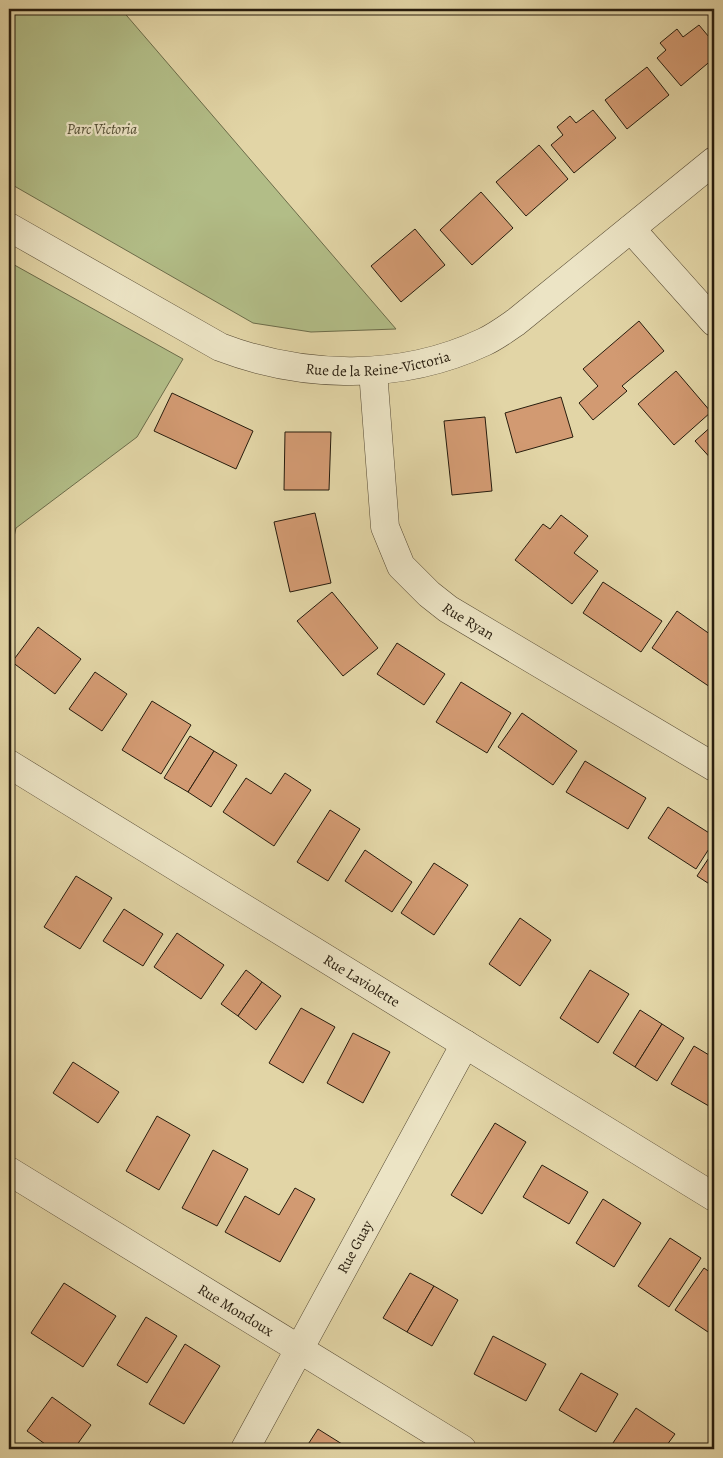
<svg xmlns="http://www.w3.org/2000/svg" width="723" height="1458" font-family="Alegreya,serif">
  <style>
    .green { fill: #b2bd87; stroke: #6c6c4a }
    .building { fill: #d29a72; stroke: #271c0d }
    .lines { fill: none; stroke-linecap: round; stroke-linejoin: round }
    .street-casing { stroke: #564a33; stroke-width: 29 }
    .street { stroke: #ece4c5; stroke-width: 28 }
    .labels { text-anchor: middle; stroke-width: 4.5; stroke-linejoin: round; paint-order: stroke }
    .park-label { font-size: 15px; font-style: italic; fill: #514c32; stroke: #ece4c5 }
    .street-label { font-size: 15px; fill: #271c0d; stroke: #ece4c5 }
  </style>
  <rect width="100%" height="100%" fill="#e2d5a6"/>
  <filter id="stains"><feTurbulence type="fractalNoise" baseFrequency=".004" numOctaves="4"/><feColorMatrix values="0 0 0 0 .2 0 0 0 0 .09 0 0 0 0 .02 0 0 0 .5 -.17"/></filter>
  <radialGradient id="worn" r=".72"><stop offset=".6" stop-color="#630" stop-opacity="0"/><stop offset="1" stop-color="#630" stop-opacity=".3"/></radialGradient>
  <g class="green">
    <path d="M9 9H121L396 329 311 332 253 323 9 183Z"/>
    <path d="M9 262 183 359 137 437 16 528 9 559Z"/>
  </g>
  <g class="building">
    <path d="M699 25 714 43V58L681 86 657 58 666 50 660 43 677 29 683 37Z"/>
    <path d="M647 67 669 95 627 129 605 100Z"/>
    <path d="M593 110 616 138 574 173 551 145 563 135 557 127 570 116 576 123Z"/>
    <path d="M539 145 568 179 526 216 496 182Z"/>
    <path d="M481 192 513 228 472 265 440 230Z"/>
    <path d="M415 229 445 265 401 302 371 266Z"/>
    <path d="M639 321 664 351 622 386 627 391 593 420 579 403 598 386 583 369Z"/>
    <path d="M676 371 711 412 674 445 638 404Z"/>
    <path d="M172 393 253 431 236 469 154 431Z"/>
    <path d="M561 397 573 437 516 453 505 413Z"/>
    <path d="M485 417 492 491 452 495 444 421Z"/>
    <path d="M714 424V462L695 441Z"/>
    <path d="M285 432H331L329 490H284Z"/>
    <path d="M315 513 331 583 290 592 274 522Z"/>
    <path d="M561 515 588 536 574 553 598 571 572 604 515 560 543 524 550 529Z"/>
    <path d="M603 582 662 621 641 652 583 613Z"/>
    <path d="M332 592 378 648 343 676 297 621Z"/>
    <path d="M677 611 714 637 713 689 652 648Z"/>
    <path d="M38 627 81 659 55 694 12 662Z"/>
    <path d="M397 643 445 674 424 705 377 674Z"/>
    <path d="M95 672 127 694 102 731 69 709Z"/>
    <path d="M461 682 511 713 487 753 436 722Z"/>
    <path d="M152 701 191 725 161 774 122 750Z"/>
    <path d="M522 713 577 751 553 785 498 747Z"/>
    <path d="M190 736 214 751 188 792 164 778Z"/>
    <path d="M214 751 237 765 211 807 188 792Z"/>
    <path d="M585 761 646 798 628 829 566 792Z"/>
    <path d="M285 773 311 790 274 846 223 812 246 778 271 794Z"/>
    <path d="M668 807 714 836V841L696 869 648 838Z"/>
    <path d="M330 810 360 829 328 881 297 862Z"/>
    <path d="M365 850 412 882 392 912 345 881Z"/>
    <path d="M714 850V887L697 876Z"/>
    <path d="M434 863 468 885 434 935 401 913Z"/>
    <path d="M76 876 112 898 80 949 44 927Z"/>
    <path d="M124 909 163 934 143 966 103 941Z"/>
    <path d="M520 918 551 940 520 986 489 964Z"/>
    <path d="M177 933 224 965 201 999 154 967Z"/>
    <path d="M246 970 262 982 238 1016 221 1004Z"/>
    <path d="M590 970 629 994 598 1043 560 1018Z"/>
    <path d="M262 982 281 996 256 1030 238 1016Z"/>
    <path d="M301 1008 335 1027 303 1083 269 1063Z"/>
    <path d="M640 1010 662 1024 635 1067 613 1053Z"/>
    <path d="M662 1024 684 1038 657 1081 635 1067Z"/>
    <path d="M353 1033 390 1052 363 1103 327 1083Z"/>
    <path d="M694 1046 714 1058V1109L671 1084Z"/>
    <path d="M73 1062 119 1092 98 1123 53 1093Z"/>
    <path d="M157 1116 190 1135 159 1190 126 1171Z"/>
    <path d="M495 1123 526 1142 482 1214 451 1195Z"/>
    <path d="M213 1150 248 1169 217 1226 182 1208Z"/>
    <path d="M542 1165 588 1192 569 1224 523 1197Z"/>
    <path d="M295 1188 315 1199 280 1262 225 1232 245 1196 279 1215Z"/>
    <path d="M603 1199 641 1223 614 1267 576 1243Z"/>
    <path d="M670 1238 701 1258 669 1307 638 1286Z"/>
    <path d="M704 1268 714 1275V1336L675 1310Z"/>
    <path d="M410 1273 434 1286 407 1332 383 1318Z"/>
    <path d="M64 1283 116 1316 83 1367 31 1333Z"/>
    <path d="M434 1286 458 1300 432 1346 407 1332Z"/>
    <path d="M146 1317 177 1336 147 1383 117 1365Z"/>
    <path d="M493 1336 546 1364 526 1401 474 1374Z"/>
    <path d="M185 1344 220 1366 184 1424 149 1404Z"/>
    <path d="M581 1373 618 1394 596 1432 559 1410Z"/>
    <path d="M52 1397 91 1425 74 1449H52L27 1431Z"/>
    <path d="M636 1408 675 1434 664 1449H609Z"/>
    <path d="M318 1429 350 1449H305Z"/>
    <path d="M678 1444 687 1449H674Z"/>
  </g>
  <g class="lines">
    <defs>
      <g id="street">
        <path id="s1" d="M9 227 220 347C304 379 401 381 484 342 495 337 506 329 516 322L714 161"/>
        <path d="M631 229 714 322"/>
        <path id="s2" d="M373 371 385 527 401 566 429 594 448 609 714 767"/>
        <path id="s3" d="M9 764 714 1197"/>
        <path id="s4" d="M9 1171 462 1449"/>
        <path id="s5" d="M245 1449 465 1044"/>
      </g>
    </defs>
    <use href="#street" class="street-casing"/>
    <use href="#street" class="street"/>
  </g>
  <g class="labels">
    <g class="park-label">
      <text x="102" y="134">Parc Victoria</text>
    </g>
    <g class="street-label">
      <text dy="5" stroke="none"><textPath href="#s1" startOffset="404">Rue de la Reine-Victoria</textPath></text>
      <text dy="5" stroke="none"><textPath href="#s2" startOffset="286">Rue Ryan</textPath></text>
      <text dy="5" stroke="none"><textPath href="#s3" startOffset="414">Rue Laviolette</textPath></text>
      <text dy="5" stroke="none"><textPath href="#s5" startOffset="230">Rue Guay</textPath></text>
      <text dy="5" stroke="none"><textPath href="#s4" startOffset="266">Rue Mondoux</textPath></text>
    </g>
  </g>
  <rect width="723" height="1458" fill="none" stroke="#e2d5a6" stroke-width="30"/>
  <rect x="10" y="10" width="703" height="1438" fill="none" stroke="#271c0d" stroke-width="2.5"/>
  <rect x="15" y="15" width="693" height="1428" fill="none" stroke="#271c0d"/>
  <rect width="100%" height="100%" filter="url(#stains)"/>
  <rect width="100%" height="100%" fill="url(#worn)"/>
</svg>
